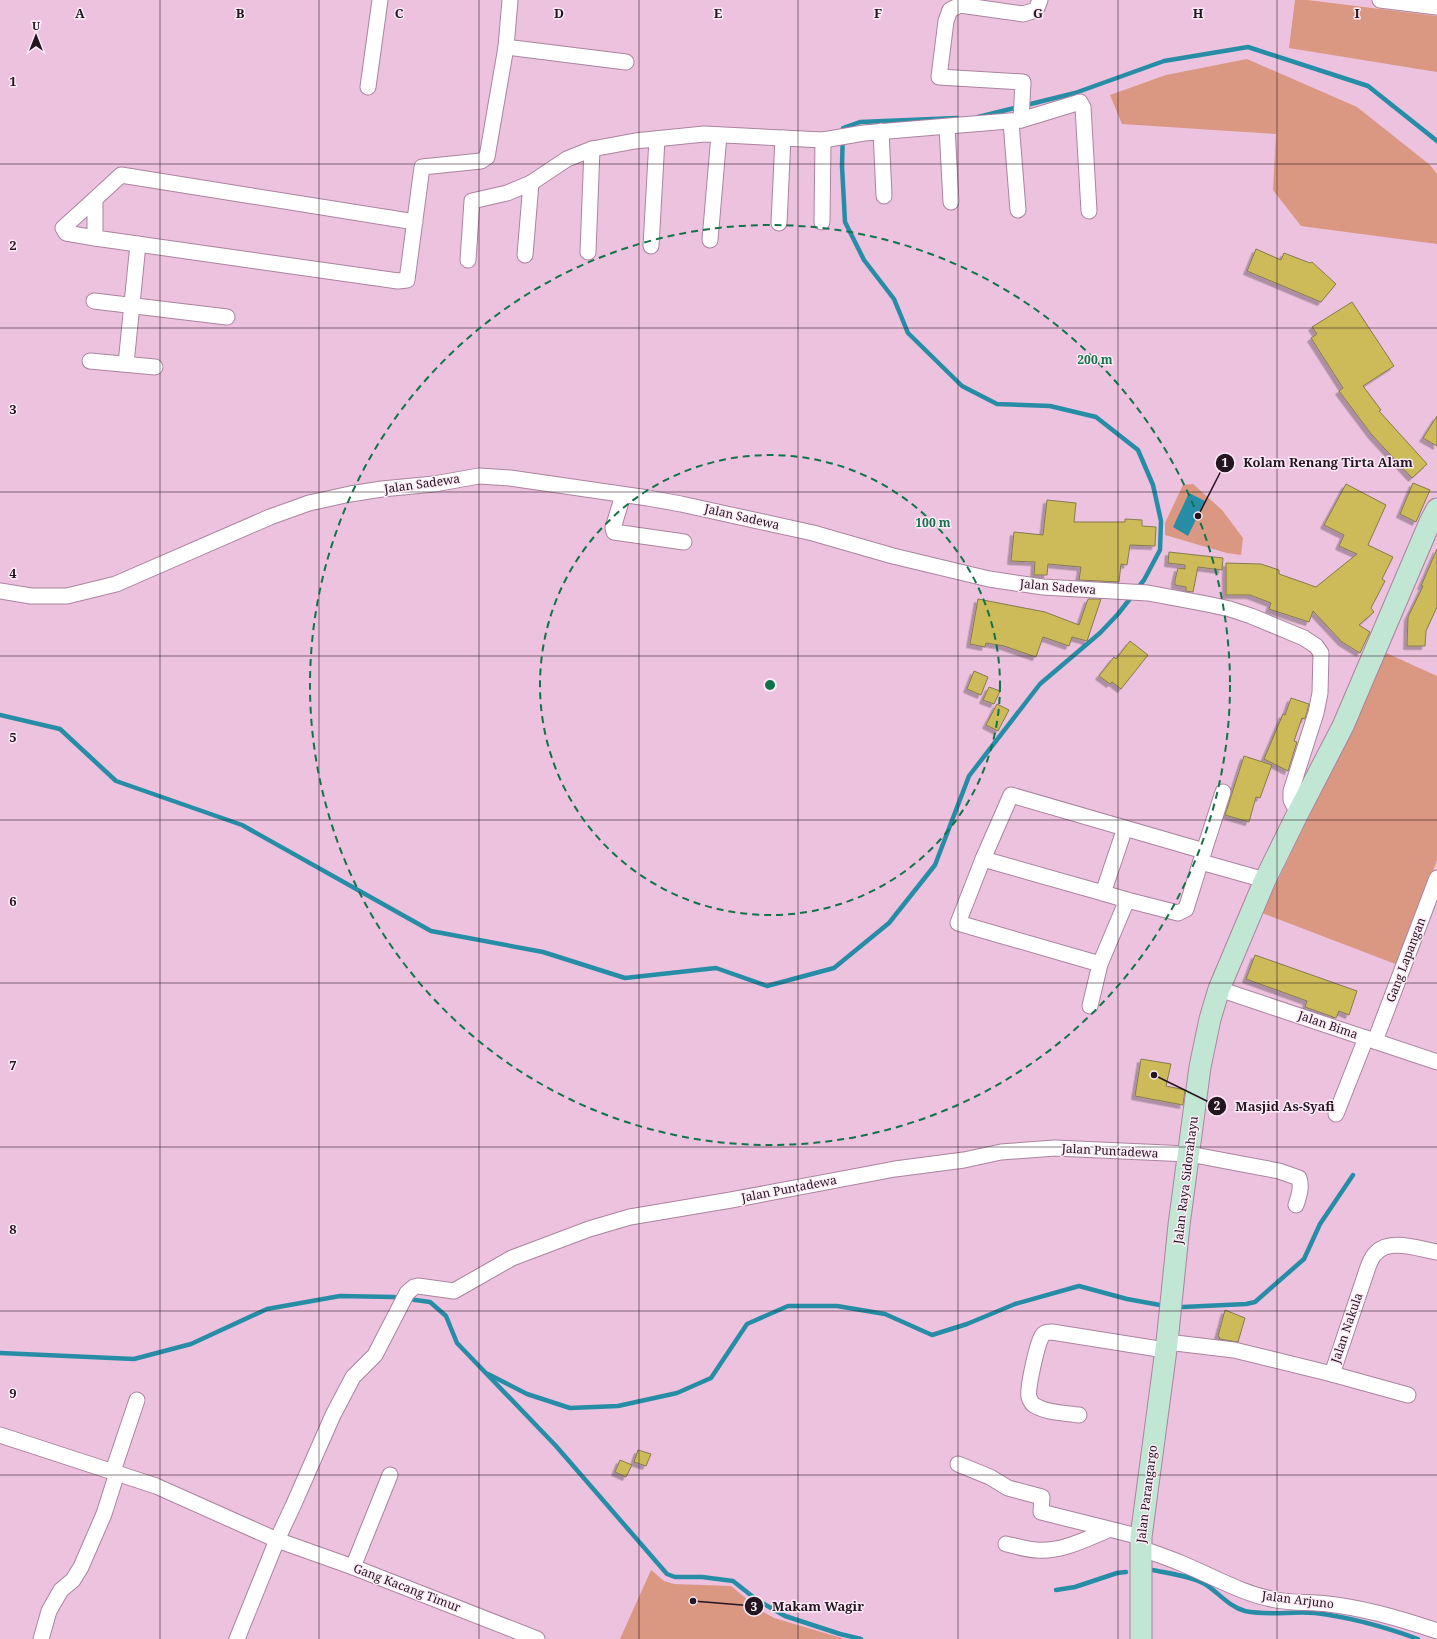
<svg xmlns="http://www.w3.org/2000/svg" width="1437" height="1639" font-family="'Noto Serif',serif">
  <style>
    .green { fill: #da9781 }
    .water { fill: #278da6 }
    .lines { fill: none; stroke-linecap: round; stroke-linejoin: round }
    .stream { stroke: #278da6; stroke-width: 4.5 }
    .building { fill: #cdba58; stroke: #847b51; filter: url(#shadow) }
    .minor-casing { stroke: #ab849f; stroke-width: 17 }
    .secondary-casing { stroke: #ab849f; stroke-width: 23 }
    .minor { stroke: #fff; stroke-width: 15 }
    .secondary { stroke: #c1e6d4; stroke-width: 21 }
    .grid { fill: none; stroke: #241520; stroke-width: 1; stroke-opacity: 0.55 }
    .ring { fill: none; stroke: #127349; stroke-width: 2; stroke-dasharray: 7 5 }
    .labels { text-anchor: middle; stroke-width: 3; stroke-linejoin: round; paint-order: stroke }
    .street-label { font-size: 12px; fill: #241520; stroke: #fdebf7 }
    .grid-label { font-size: 13px; text-anchor: middle; font-weight: bold; fill: #241520; stroke: #fdebf7; stroke-width: 3; stroke-linejoin: round; paint-order: stroke }
    .centre { fill: #127349; stroke: #fdebf7; stroke-width: 2 }
    .ring-label { font-size: 12px; text-anchor: middle; font-weight: bold; fill: #127349; stroke: #fdebf7; stroke-width: 3; stroke-linejoin: round; paint-order: stroke }
    .leader { fill: none; stroke: #241520; stroke-width: 1.5 }
    .callout-dot { fill: #241520; stroke: #fdebf7; stroke-width: 1.5 }
    .mark-label { font-size: 12px; text-anchor: middle; font-weight: bold; fill: #fff }
    .callout-label { font-size: 13px; text-anchor: middle; font-weight: bold; fill: #241520; stroke: #fdebf7; stroke-width: 3; stroke-linejoin: round; paint-order: stroke }
  </style>
  <defs>
    <filter id="shadow"><feDropShadow dx="-3.5" dy="3.5" stdDeviation="0" flood-color="#0004"/></filter>
  </defs>
  <rect width="100%" height="100%" fill="#ecc2de"/>
  <g class="green">
    <path d="M1295 0H1307L1437 16V72L1289 48Z"/>
    <path d="M1247 59 1357 107 1430 165 1437 174V244L1301 226 1273 190 1276 134 1122 124 1110 95 1166 75Z"/>
    <path d="M1193 484 1222 510 1243 538 1241 555 1227 553 1165 535V523L1183 485Z"/>
    <path d="M1384 652 1437 676V860L1398 965 1262 913 1310 814Z"/>
    <path d="M651 1570 664 1581 674 1584 731 1586 760 1610 774 1618 845 1639H620Z"/>
  </g>
  <path class="water" d="M1189 493 1205 501 1188 536 1173 527Z"/>
  <g class="lines">
    <g class="stream">
      <path d="M978 117 1075 93 1164 61 1248 47 1368 86 1437 141"/>
      <path d="M957 118 860 122 843 128 842 166 845 222 864 260 894 299 908 333 962 386 997 404 1050 406 1096 417 1138 450 1153 485 1161 521 1160 550 1144 580 1137 589"/>
      <path d="M0 715 60 729 116 781 242 825 431 931 543 952 625 978 716 968 767 986 834 968 889 923 935 865 969 776 1040 684 1100 633 1118 614 1133 595"/>
      <path d="M1183 1307 1246 1304 1255 1302 1304 1259 1320 1224 1353 1175"/>
      <path d="M0 1353 134 1359 191 1344 267 1309 340 1296 393 1297 430 1302 446 1316 457 1343 556 1446 667 1574 675 1577H702L733 1581 757 1600 785 1616 840 1634 861 1639"/>
      <path d="M488 1374 527 1394 570 1408 618 1406 677 1393 711 1378 747 1324 788 1306H837L885 1314 932 1335 967 1324 1015 1304 1079 1286 1127 1299 1160 1305"/>
      <path d="M1152 1570C1168 1573 1191 1576 1205 1584 1218 1592 1229 1607 1245 1611 1268 1616 1292 1611 1315 1613 1349 1617 1385 1627 1418 1639"/>
      <path d="M1056 1590 1075 1587 1117 1573 1126 1572"/>
    </g>
  </g>
  <g class="building">
    <path d="M1256 249 1281 260 1284 253 1310 263 1312 262 1336 284 1321 302 1247 271Z"/>
    <path d="M1352 302 1394 366 1363 386 1381 410 1379 411 1427 464 1412 478 1372 435 1339 391 1343 388 1311 338 1317 334 1312 327Z"/>
    <path d="M1437 416V446L1423 438Z"/>
    <path d="M1413 483 1430 490 1416 522 1400 514Z"/>
    <path d="M1346 484 1386 505 1368 545 1393 557 1382 579 1385 581 1371 608 1374 612 1359 625 1370 632 1360 653 1342 642 1313 611 1309 622 1269 609 1271 603 1250 595H1226V563L1261 564 1279 570V574L1316 587 1357 554 1339 546 1344 535 1324 525Z"/>
    <path d="M1047 500 1076 503 1074 522H1125V519L1142 520V526L1156 527 1155 546 1130 545 1127 565 1121 564 1119 582 1079 580 1081 567 1048 564 1047 575H1034L1035 562 1011 561 1014 532 1043 535Z"/>
    <path d="M1437 549V607L1426 631 1425 646H1407L1408 617 1423 586H1421Z"/>
    <path d="M1169 552 1223 558 1222 570 1198 567 1193 592 1186 591V587L1175 585V580L1178 568 1185 569V565L1168 563Z"/>
    <path d="M978 599 1045 612 1079 625 1088 599H1101L1087 641 1072 637 1069 646 1043 637 1036 657 1004 646 986 643 985 647 970 644Z"/>
    <path d="M1130 641 1148 655 1121 689 1112 682 1110 684 1099 676 1114 657 1116 659Z"/>
    <path d="M974 671 988 677 981 695 967 689Z"/>
    <path d="M989 687 1000 691 994 704 983 700Z"/>
    <path d="M1291 698 1309 704 1305 719 1302 718 1294 741 1297 742 1288 771 1264 759 1283 714 1285 715Z"/>
    <path d="M997 704 1009 710 998 731 986 725Z"/>
    <path d="M1244 756 1272 765 1260 798 1256 797 1249 822 1225 815Z"/>
    <path d="M1255 955 1357 991 1349 1015 1339 1011 1336 1018 1305 1007 1307 1001 1246 979Z"/>
    <path d="M1141 1059 1171 1064 1166 1086 1185 1090 1183 1105 1135 1096Z"/>
    <path d="M1225 1310 1245 1318 1238 1342 1219 1339 1220 1338 1218 1336Z"/>
    <path d="M638 1450 651 1454 646 1466 634 1462Z"/>
    <path d="M620 1460 632 1465 626 1477 615 1472Z"/>
  </g>
  <g class="lines">
    <defs>
      <g id="minor">
        <path d="M510 0 506 47 626 62"/>
        <path d="M1380 0 1437 7"/>
        <path d="M368 87 380 0"/>
        <path d="M1021 120 1080 102 1083 107 1089 211"/>
        <path d="M1011 122 1018 210"/>
        <path d="M947 127 951 202"/>
        <path d="M881 131 884 196"/>
        <path d="M415 222 121 175 95 199V238L398 281 407 280 422 167 481 161 487 157 506 47"/>
        <path d="M822 222 823 140"/>
        <path d="M779 223 783 138"/>
        <path d="M95 238 66 233 63 228 95 199"/>
        <path d="M710 240 719 135"/>
        <path d="M651 246 657 139"/>
        <path d="M588 252 592 149"/>
        <path d="M525 255 531 183"/>
        <path d="M468 260 472 201 507 193 531 183 567 159 592 149 635 141 704 134 823 140 864 133 1021 120 1023 82 939 77 946 21 950 10 960 5 1023 14 1036 10 1040 0"/>
        <path d="M94 301 227 317"/>
        <path d="M90 361 155 367"/>
        <path d="M126 364 138 244"/>
        <path d="M623 495 613 528 614 532 684 542"/>
        <path d="M0 591 31 596H67L116 584 270 517 309 503 350 494 382 489 434 484 479 476 510 478 648 498 681 504 813 533 893 556 989 579 1043 587 1148 593 1207 604 1230 609 1251 616 1304 638 1316 646 1321 653 1320 693 1316 713 1291 791V800L1298 813"/>
        <path d="M1204 851 1223 792"/>
        <path d="M983 859 958 923 1100 964"/>
        <path d="M1201 862 1265 880"/>
        <path d="M1103 893 983 859 1011 795 1204 851 1186 909 1178 913 1127 900"/>
        <path d="M1219 989 1437 1062"/>
        <path d="M1090 1006 1100 964 1127 900 1103 893 1125 828"/>
        <path d="M1375 1041 1437 878"/>
        <path d="M1336 1114 1366 1038"/>
        <path d="M1167 1342 1234 1350 1332 1374 1368 1267C1370 1262 1372 1256 1376 1253 1389 1238 1419 1249 1437 1252"/>
        <path d="M1332 1374 1408 1395"/>
        <path d="M1079 1415C1065 1413 1046 1413 1034 1405 1032 1404 1030 1400 1029 1397 1027 1389 1037 1344 1042 1336 1044 1332 1048 1332 1052 1332L1165 1350"/>
        <path d="M0 1435 156 1486 277 1540 353 1567 537 1639"/>
        <path d="M958 1464 990 1477 1008 1488 1042 1497 1041 1512 1141 1537"/>
        <path d="M113 1471 137 1400"/>
        <path d="M1006 1544C1016 1546 1027 1550 1037 1550 1062 1552 1086 1539 1108 1530"/>
        <path d="M1140 1548C1154 1553 1169 1558 1183 1564 1214 1577 1243 1594 1276 1600 1293 1603 1311 1602 1328 1604 1365 1608 1402 1619 1437 1631"/>
        <path d="M353 1567 390 1475"/>
        <path d="M41 1639 49 1611 61 1590 73 1580 81 1567 104 1514 117 1473"/>
        <path d="M237 1639 277 1540 293 1506 333 1415 353 1377 375 1355 407 1293 414 1287 418 1286 454 1291 512 1258 589 1229 630 1217 731 1200 895 1169 964 1160 1001 1152 1055 1148 1189 1154 1279 1171 1299 1178C1302 1187 1299 1196 1296 1205"/>
      </g>
      <path id="secondary" d="M1141 1639V1537L1167 1342 1179 1225 1200 1067 1210 1019 1219 989 1265 880 1298 813 1343 726 1430 522 1437 509"/>
    </defs>
    <use href="#minor" class="minor-casing"/>
    <use href="#secondary" class="secondary-casing"/>
    <use href="#minor" class="minor"/>
    <use href="#secondary" class="secondary"/>
  </g>
  <path class="grid" d="M160 0V1639M319 0V1639M479 0V1639M639 0V1639M798 0V1639M958 0V1639M1118 0V1639M1277 0V1639M0 164H1437M0 328H1437M0 492H1437M0 656H1437M0 820H1437M0 983H1437M0 1147H1437M0 1311H1437M0 1475H1437"/>
  <g class="ring">
    <circle cx="770" cy="685" r="230"/>
    <circle cx="770" cy="685" r="460"/>
  </g>
  <g class="labels">
    <g class="street-label">
      <text transform="translate(422 484) rotate(-8)" y="4">Jalan Sadewa</text>
      <text transform="translate(742 517) rotate(13)" y="4">Jalan Sadewa</text>
      <text transform="translate(1058 587) rotate(5)" y="4">Jalan Sadewa</text>
      <text transform="translate(1406 960) rotate(-69)" y="4">Gang Lapangan</text>
      <text transform="translate(1328 1025) rotate(19)" y="4">Jalan Bima</text>
      <text transform="translate(1110 1151) rotate(3)" y="4">Jalan Puntadewa</text>
      <text transform="translate(1186 1180) rotate(-83)" y="4">Jalan Raya Sidorahayu</text>
      <text transform="translate(789 1189) rotate(-11)" y="4">Jalan Puntadewa</text>
      <text transform="translate(1347 1328) rotate(-71)" y="4">Jalan Nakula</text>
      <text transform="translate(1147 1494) rotate(-83)" y="4">Jalan Parangargo</text>
      <text transform="translate(407 1588) rotate(21)" y="4">Gang Kacang Timur</text>
      <text transform="translate(1298 1600) rotate(7)" y="4">Jalan Arjuno</text>
    </g>
  </g>
  <g class="grid-label">
    <text x="80" y="18">A</text>
    <text x="240" y="18">B</text>
    <text x="399" y="18">C</text>
    <text x="559" y="18">D</text>
    <text x="718" y="18">E</text>
    <text x="878" y="18">F</text>
    <text x="1038" y="18">G</text>
    <text x="1198" y="18">H</text>
    <text x="1357" y="18">I</text>
    <text x="13" y="86">1</text>
    <text x="13" y="250">2</text>
    <text x="13" y="414">3</text>
    <text x="13" y="578">4</text>
    <text x="13" y="742">5</text>
    <text x="13" y="906">6</text>
    <text x="13" y="1070">7</text>
    <text x="13" y="1234">8</text>
    <text x="13" y="1398">9</text>
  </g>
  <circle cx="770" cy="685" r="6" class="centre"/>
  <g class="ring-label">
    <text x="1095" y="364">200 m</text>
    <text x="933" y="527">100 m</text>
  </g>
  <path class="leader" d="M1198 516L1225 463M1154 1075L1217 1106M693 1601L754 1606"/>
  <g class="callout-dot">
    <circle cx="1198" cy="516" r="4"/>
    <circle cx="1154" cy="1075" r="4"/>
    <circle cx="693" cy="1601" r="4"/>
    <circle cx="1225" cy="463" r="10"/>
    <circle cx="1217" cy="1106" r="10"/>
    <circle cx="754" cy="1606" r="10"/>
  </g>
  <g class="mark-label">
    <text x="1225" y="467">1</text>
    <text x="1217" y="1110">2</text>
    <text x="754" y="1611">3</text>
  </g>
  <g class="callout-label">
    <text x="1328" y="467">Kolam Renang Tirta Alam</text>
    <text x="1285" y="1111">Masjid As-Syafi</text>
    <text x="818" y="1611">Makam Wagir</text>
  </g>
  <g transform="translate(36 36)" stroke="#fdebf7" stroke-width="3" paint-order="stroke">
  <path d="M0-3L7 15L0 10L-7 15Z" fill="#241520"/>
  <text y="-6" font-size="11" font-weight="bold" text-anchor="middle" fill="#241520">U</text>
  </g>
</svg>
